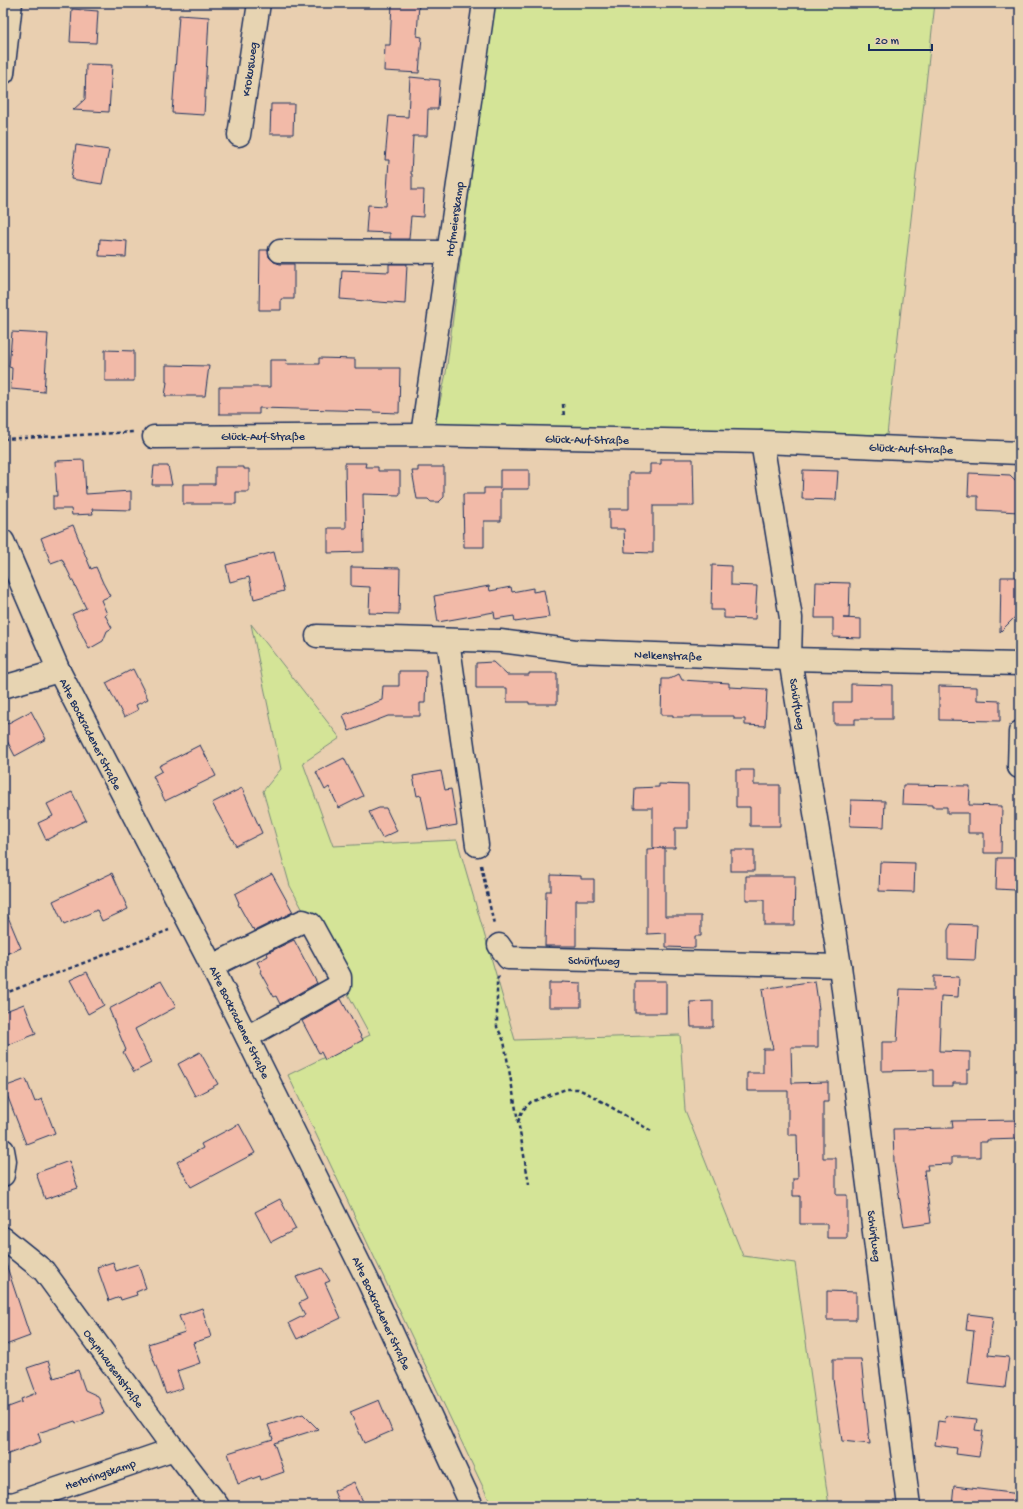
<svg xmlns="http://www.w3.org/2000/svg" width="1023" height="1509" font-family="'Gochi Hand',sans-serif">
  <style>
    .green { fill: #d4e497; stroke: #788a7a }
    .building { fill: #f2baa8; stroke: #1b2f5e }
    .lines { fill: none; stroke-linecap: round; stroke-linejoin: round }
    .minor-casing { stroke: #1b2f5e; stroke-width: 25 }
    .path { stroke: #1b2f5e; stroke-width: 2.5; stroke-dasharray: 4 3; stroke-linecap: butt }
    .minor { stroke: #e7d4b2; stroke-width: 22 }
    .labels { text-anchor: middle; stroke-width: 3; stroke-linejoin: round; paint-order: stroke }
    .street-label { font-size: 12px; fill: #1b2f5e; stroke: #e7d4b2 }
  </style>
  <rect width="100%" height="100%" fill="#e9cfb0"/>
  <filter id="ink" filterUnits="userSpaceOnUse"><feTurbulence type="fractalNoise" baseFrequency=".025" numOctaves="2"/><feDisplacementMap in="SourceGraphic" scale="8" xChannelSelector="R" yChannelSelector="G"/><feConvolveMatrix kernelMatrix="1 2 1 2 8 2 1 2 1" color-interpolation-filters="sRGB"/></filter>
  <g filter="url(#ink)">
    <g class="green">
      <path d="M493 3H935L887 435 435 425 446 373Z"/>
      <path d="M251 624 340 738 303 763 333 846 457 840 515 1040 680 1035 685 1110 743 1256 795 1263 829 1506H492L288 1075 370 1035 290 886 263 791 281 769Z"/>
    </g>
    <g class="building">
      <path d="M392 3H419L417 36 422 37 419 73 384 71 385 45H390Z"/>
      <path d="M72 9 98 11 96 43 70 42Z"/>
      <path d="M179 15 209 17 204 115 172 113Z"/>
      <path d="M86 64 112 65 109 112 73 110 85 99Z"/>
      <path d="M410 77 440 80 438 109H428L427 136H413L411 174H412V190H424L423 217 411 216 409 239H390V233L366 232 368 205 386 206 389 160H385L389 116 408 117Z"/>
      <path d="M271 104H294L293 134H270Z"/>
      <path d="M76 145 109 150 102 184 71 179Z"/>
      <path d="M100 239 127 241 126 257 99 256Z"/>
      <path d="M260 250H268L269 257 274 262 280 264H294V299H281V310H259Z"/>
      <path d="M389 264H407L405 304 340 299 342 270 389 272Z"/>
      <path d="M12 332 48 334 44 392 11 389 12 368 9 367Z"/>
      <path d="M105 350 134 351V381H105Z"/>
      <path d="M319 358 355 359V368H400L399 413 373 412V411L259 408V414H219V387H270V360H287L286 364H319Z"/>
      <path d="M166 365 209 366 205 396H165L167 382H166Z"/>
      <path d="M661 459H693L694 506H653V553L625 552 624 529H609V509H629V473H650V464H661Z"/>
      <path d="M84 460 86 494 131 491V510L92 509 93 514 72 515 71 509H53V496H57L55 461Z"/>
      <path d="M345 463H366L365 467H378V471H400V495L363 494 364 552 328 553V528H346Z"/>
      <path d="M154 466H168L172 485H152Z"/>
      <path d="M215 467H244V469H249V492H236V504H183V484H215Z"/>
      <path d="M418 467H444V497L439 502H431L428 499H417L412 471H418Z"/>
      <path d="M500 470H529V489H501V521H484V547H464L463 494H484V488H500Z"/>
      <path d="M803 470 838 471 836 500 802 499Z"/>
      <path d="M969 473 1010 475 1015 480H1020V512L978 510V496H968Z"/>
      <path d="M73 525 91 569 96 567 103 583 110 596 101 600 107 614 105 615 112 628 107 631 103 641 89 649 72 614 86 608 62 559 51 563 41 538Z"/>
      <path d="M274 552 284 591 254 599 249 577 230 582 226 565Z"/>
      <path d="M712 565 731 566V585L757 586 755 619 724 618V610H711Z"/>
      <path d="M351 567 400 568 399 614 369 613 370 587 351 586Z"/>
      <path d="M1001 577H1020V612L1000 632Z"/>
      <path d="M816 582 850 583 849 618H843L861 619V638L833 637V618H815Z"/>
      <path d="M489 586 490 591 511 587 512 592 533 588V592L544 590 549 617 515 622 514 616 495 619 494 612 438 622 434 596Z"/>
      <path d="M493 662 507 675H529V673H557V704H529V702H507V688H476V663Z"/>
      <path d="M133 669 148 699 136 705 138 710 124 717 106 683Z"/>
      <path d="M399 671H426L425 703H420V716H388L349 731 343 715 382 700 383 686H399Z"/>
      <path d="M679 674 682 680 729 683V687L767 689 765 726 745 725V719H734V716H690V717H673V715H661L662 679H669Z"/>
      <path d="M851 684 892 685V719H855V724H834V702H851Z"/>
      <path d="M939 686 977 687V700L1000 701V721L939 720Z"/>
      <path d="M31 711 46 739 15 756 3 733V726Z"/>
      <path d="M200 745 216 776 165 801 153 776 162 771 159 766Z"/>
      <path d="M344 758 363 796 339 808 329 787 325 790 316 772Z"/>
      <path d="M736 770H754V785H780V826H750V807H736Z"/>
      <path d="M441 771 445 790 451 789 457 825 428 830 421 795 417 796 413 776Z"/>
      <path d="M659 784 688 785V828H675V848H653V808H634L635 788 659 787Z"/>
      <path d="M903 785 970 786 969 805 1002 806 1001 853H984V833H968V813H947V807H932V805L902 804Z"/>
      <path d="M242 788 262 833 236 846 212 803Z"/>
      <path d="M72 792 86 820 46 840 38 823 53 816 47 804Z"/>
      <path d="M851 800 885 801 884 827 850 826Z"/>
      <path d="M379 808H386L397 831 382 838 369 812Z"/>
      <path d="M665 848V916H701V936H695V948L666 947V933L647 934V849Z"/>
      <rect x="731" y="850" width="23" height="21"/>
      <path d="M997 858H1016V861H1020V886H1015V890L996 889Z"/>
      <path d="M880 862 915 863 914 892 879 891Z"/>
      <path d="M112 873 128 909 102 921 97 910 64 925 53 901Z"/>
      <path d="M272 874 293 912 254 931 253 928 252 929 238 904 239 903 235 894Z"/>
      <path d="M551 875 581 876V879H594V900H576V946H545L546 891H551Z"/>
      <path d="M746 876H795L794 925H764V900H746Z"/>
      <path d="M3 905 21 948 3 955Z"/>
      <path d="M951 924 977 925 975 960 948 959V930Z"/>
      <path d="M294 940 317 983 280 1004 276 996 274 997 260 972 262 971 257 962 268 956 267 953Z"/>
      <path d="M87 972 104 1005 88 1014 70 980Z"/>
      <path d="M934 976 959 977 958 997 941 996 939 1051 970 1052V1070H967V1083H953V1086H933V1070L882 1071V1042H897L900 989 934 990Z"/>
      <path d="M161 981 176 1007 135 1029 151 1063 134 1072 123 1052 126 1050 109 1009Z"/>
      <rect x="635" y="981" width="31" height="32"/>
      <path d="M815 981 819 1009H818V1047H791L792 1083 828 1082V1102H823V1158H836V1195H847V1238H827V1224H800V1196H793V1179H798L797 1135H788V1091H747V1073H763V1049H773L766 1017 762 989Z"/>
      <path d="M562 982 581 983V1007H549V983H562Z"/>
      <path d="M341 999 363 1040 325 1060 321 1052 319 1053 302 1021Z"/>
      <path d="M713 1001V1027H691L690 1002Z"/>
      <path d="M24 1004 36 1034 3 1047V1012Z"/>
      <path d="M200 1052 218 1084 195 1096 178 1064Z"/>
      <path d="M26 1079 35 1102 42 1099 55 1133 26 1144 4 1087Z"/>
      <path d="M1020 1120V1139L987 1140V1142H980V1157H952V1164L927 1165 928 1170H924L931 1223 904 1227 894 1163 893 1129 953 1128 952 1121Z"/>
      <path d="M239 1124 255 1153 191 1187 177 1162 203 1148 201 1144Z"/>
      <path d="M69 1161 78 1188 45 1199 36 1173Z"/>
      <path d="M280 1199 296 1229 271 1242 255 1212Z"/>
      <path d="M113 1262 116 1271 138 1264 146 1288 136 1292 137 1295 121 1300 120 1297 109 1301 97 1267Z"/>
      <path d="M6 1264 30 1336 3 1346V1265Z"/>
      <path d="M322 1268 330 1281 325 1283 341 1318 297 1339 289 1323 305 1315 299 1303 307 1299 296 1277Z"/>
      <path d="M827 1291 856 1292V1320H827Z"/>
      <path d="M202 1308 211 1337 193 1343 200 1363 177 1371 183 1388 166 1394 148 1344 185 1332 179 1316Z"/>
      <path d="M968 1314 993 1317 988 1355 1009 1357 1005 1388 968 1384 974 1331 966 1330Z"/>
      <path d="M833 1359H861L870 1444 842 1441 833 1379Z"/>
      <path d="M48 1361 54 1378 78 1370 85 1390 98 1396 104 1413 76 1423 75 1421 38 1433 41 1442 3 1456V1409L22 1402 21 1399 36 1393 27 1368Z"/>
      <path d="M379 1400 392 1431 364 1443 350 1412Z"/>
      <path d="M303 1414 318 1429 274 1443 284 1472 261 1480 260 1476 238 1484 228 1453 273 1439 268 1425Z"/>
      <path d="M946 1416 977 1419 975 1430 983 1431 979 1457 956 1454 957 1448 935 1445 938 1421 945 1422Z"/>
      <path d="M354 1482 365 1506H340L334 1491Z"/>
      <path d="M954 1486 1020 1494V1506H952Z"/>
    </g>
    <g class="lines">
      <defs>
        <g id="minor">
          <path d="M3 73 11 3"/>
          <path d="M239 135 259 3"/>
          <path d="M280 251 449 252"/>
          <path d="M422 435 484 3"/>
          <path d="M154 437 422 435 762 442 1020 453"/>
          <path d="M762 442 791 618 790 659 840 966 909 1506"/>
          <path d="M3 541 59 671 206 955 369 1283 472 1506"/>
          <path d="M317 636 500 641 576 651 790 659 1020 664"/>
          <path d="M448 640 477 845"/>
          <path d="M3 687 59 671"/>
          <path d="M1019 767 1020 732"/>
          <path d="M499 945 508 958 840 966"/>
          <path d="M212 966 303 921 311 924 340 977V985L247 1037"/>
          <path d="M3 1150 5 1161 3 1175"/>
          <path d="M3 1238 44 1271 174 1449 218 1506"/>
          <path d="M3 1503 13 1504 174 1449"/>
        </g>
      </defs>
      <use href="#minor" class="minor-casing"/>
      <g class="path">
        <path d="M563 404 564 418"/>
        <path d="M3 439 134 432"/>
        <path d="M481 865 494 925"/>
        <path d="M499 976 497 979V1027L504 1041 529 1184"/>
        <path d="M3 994 169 930"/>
        <path d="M518 1122 522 1111 531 1102 566 1089H578L589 1094 653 1132"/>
      </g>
      <use href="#minor" class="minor"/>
    </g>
  </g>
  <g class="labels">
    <g class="street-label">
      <text transform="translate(249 69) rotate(-82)" y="4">Krokusweg</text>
      <text transform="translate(454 219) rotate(-82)" y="4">Hofmeierskamp</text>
      <text x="263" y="440">Glück-Auf-Straße</text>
      <text transform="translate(587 439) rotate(1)" y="4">Glück-Auf-Straße</text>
      <text transform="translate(911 448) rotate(2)" y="4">Glück-Auf-Straße</text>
      <text transform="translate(668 655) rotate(2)" y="4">Nelkenstraße</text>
      <text transform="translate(798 704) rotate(81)" y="4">Schürfweg</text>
      <text transform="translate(91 734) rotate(63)" y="4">Alte Bockradener Straße</text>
      <text transform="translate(594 960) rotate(1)" y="4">Schürfweg</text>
      <text transform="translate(240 1022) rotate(64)" y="4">Alte Bockradener Straße</text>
      <text transform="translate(875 1236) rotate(83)" y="4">Schürfweg</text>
      <text transform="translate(382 1313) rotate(65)" y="4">Alte Bockradener Straße</text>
      <text transform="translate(114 1368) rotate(54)" y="4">Oeynhausenstraße</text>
      <text transform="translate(100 1474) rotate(-19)" y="4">Herbringskamp</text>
    </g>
  </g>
  <rect width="1023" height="1509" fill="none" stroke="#e7d4b2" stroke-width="16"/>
  <rect x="8" y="8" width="1007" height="1493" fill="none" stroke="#1b2f5e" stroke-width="1.5" filter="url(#ink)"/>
  <path d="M869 44v6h63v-6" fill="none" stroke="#1b2f5e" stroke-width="2"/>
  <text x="875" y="44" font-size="12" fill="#1b2f5e" stroke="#e7d4b2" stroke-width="3" paint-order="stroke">20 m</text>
</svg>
